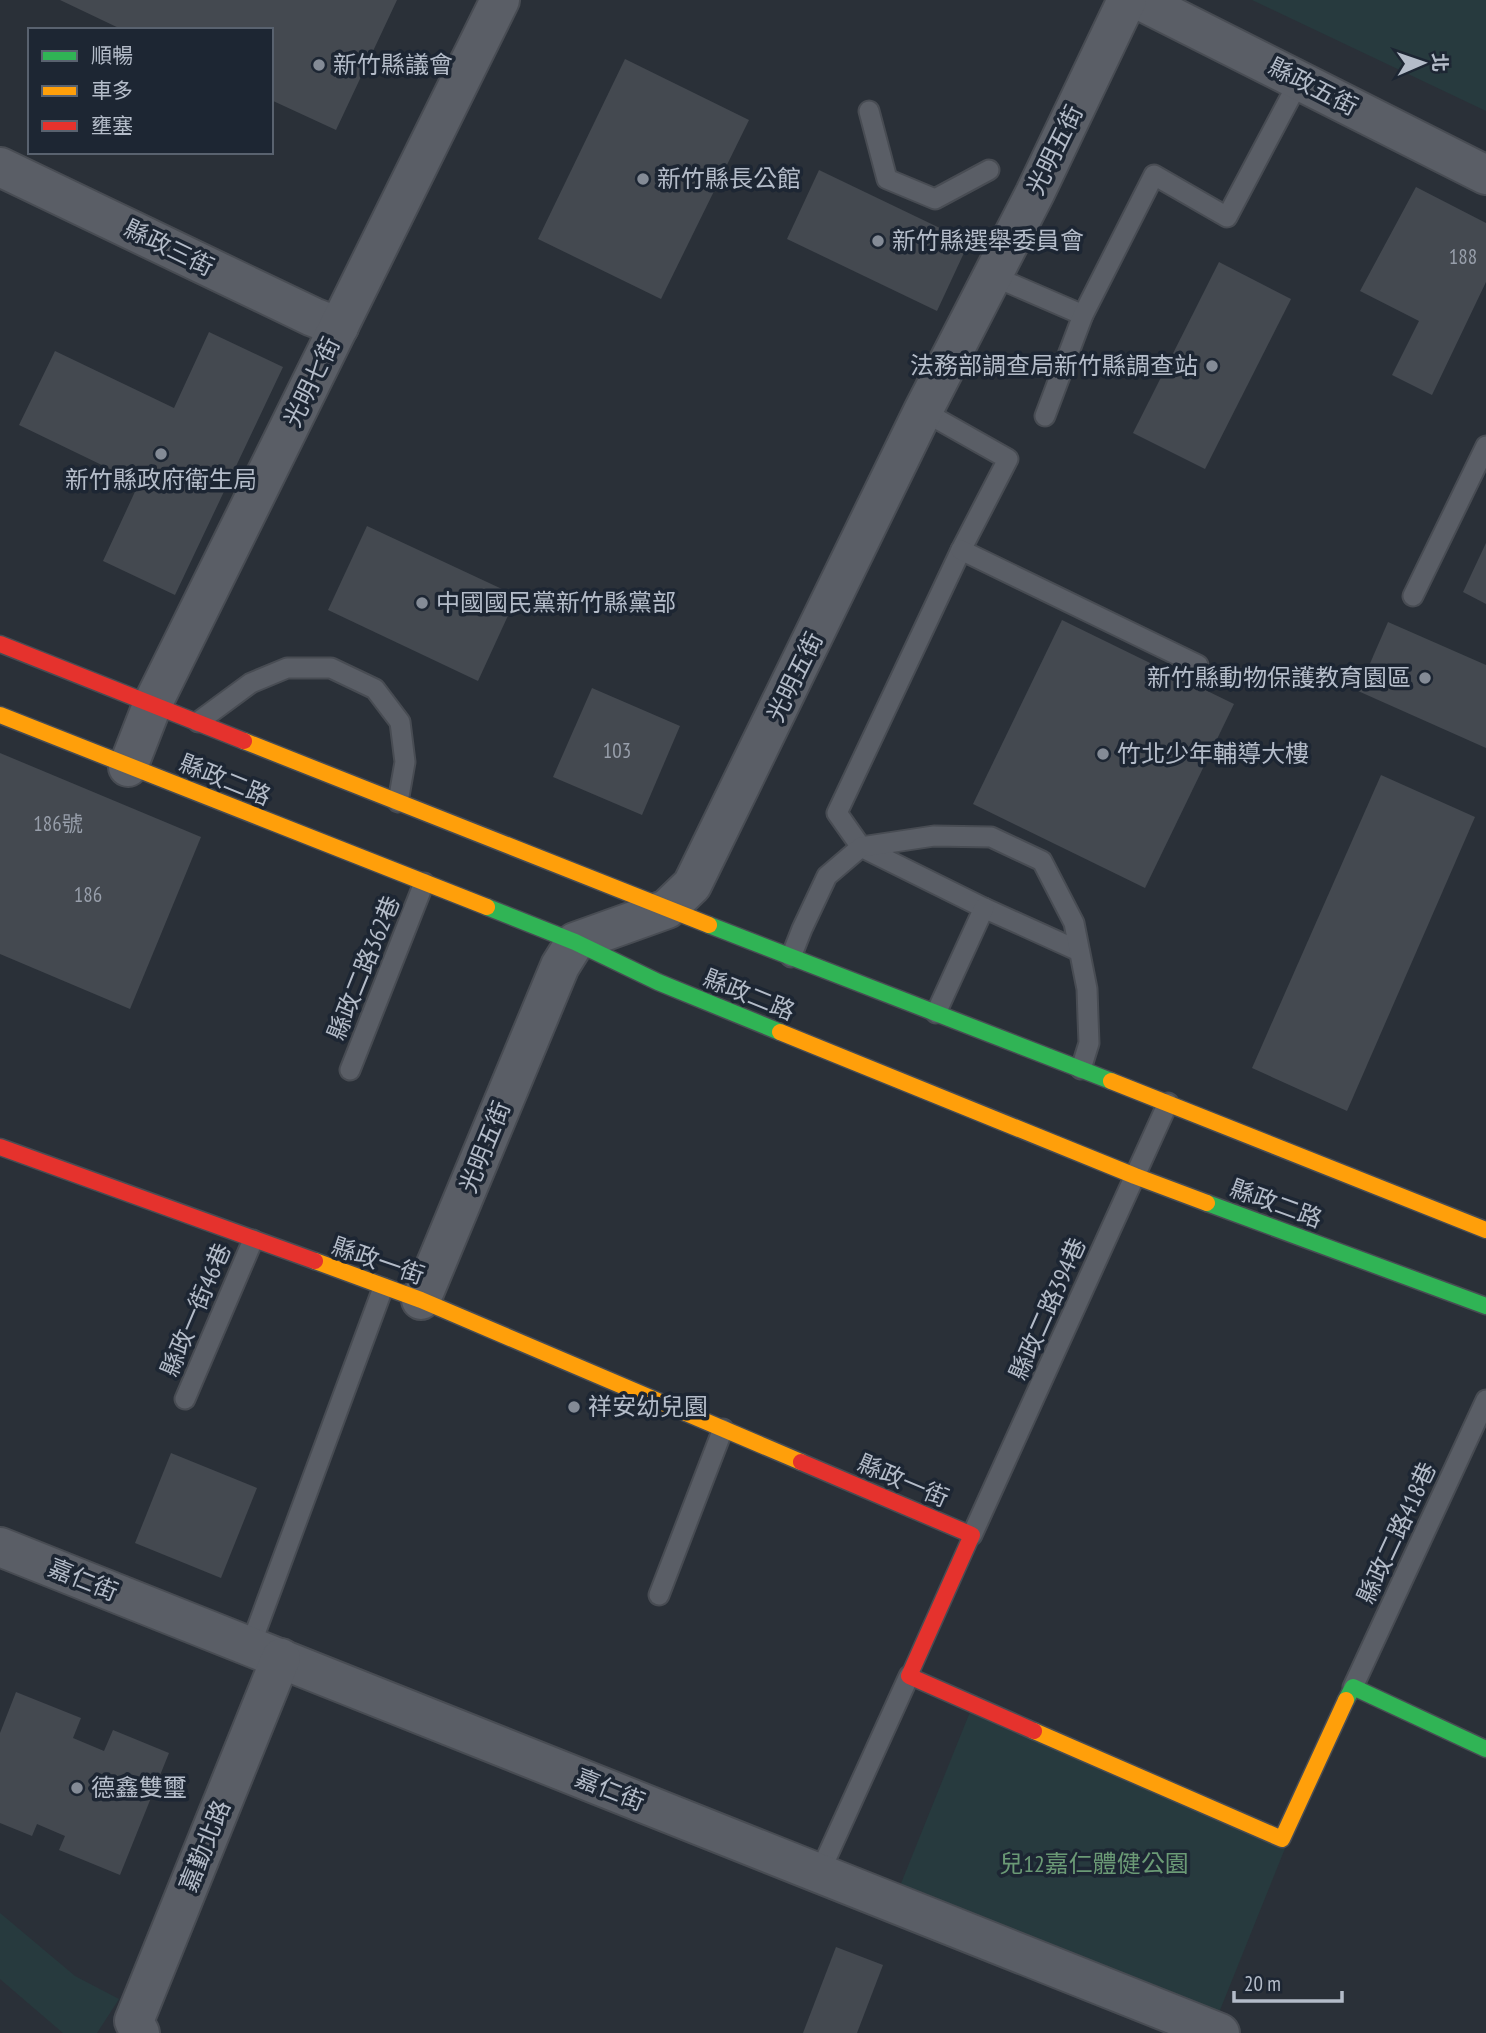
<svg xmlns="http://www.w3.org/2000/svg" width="1486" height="2033" font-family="'PT Sans Narrow','Noto Sans TC',sans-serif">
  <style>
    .green { fill: #273a3e }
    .building { fill: #444950 }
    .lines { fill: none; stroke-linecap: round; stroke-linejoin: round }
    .lane-casing { stroke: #484c53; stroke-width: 23 }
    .street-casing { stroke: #484c53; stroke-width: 42 }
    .fast-casing { stroke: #484c53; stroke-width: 19 }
    .slow-casing { stroke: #484c53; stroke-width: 19 }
    .jam-casing { stroke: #484c53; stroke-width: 19 }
    .lane { stroke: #5a5e66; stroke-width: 19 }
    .street { stroke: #5a5e66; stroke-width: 38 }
    .fast { stroke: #30b455; stroke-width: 16 }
    .slow { stroke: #ff9f0a; stroke-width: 16 }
    .jam { stroke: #e5322d; stroke-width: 16 }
    .poi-dot { fill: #848b96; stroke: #1d2633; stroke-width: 2.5 }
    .labels { text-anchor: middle; stroke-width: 7; stroke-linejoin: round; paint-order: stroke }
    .number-label { font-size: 21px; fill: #989fab }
    .poi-label { font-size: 24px; fill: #b4bcc9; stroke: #1d2633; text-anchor: start }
    .street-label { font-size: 24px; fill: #b4bcc9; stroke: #1d2633 }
    .park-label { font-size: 24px; fill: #6b9a76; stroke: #1d2633 }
  </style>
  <rect width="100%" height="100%" fill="#2a3038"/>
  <g class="green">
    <path d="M1252 0H1486V111Z"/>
    <path d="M970 1712 1288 1841 1218 2015 900 1886Z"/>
    <path d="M0 1913 75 1976 119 1999 97 2033H63L0 1979Z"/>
  </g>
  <g class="building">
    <path d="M60 0H397L336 130 271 100V30H123Z"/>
    <path d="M625 59 749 120 661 299 538 239Z"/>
    <path d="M819 170 969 242 937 311 787 239Z"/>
    <path d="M1416 187 1486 223V282L1432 395 1392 375 1419 321 1360 291Z"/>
    <path d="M1219 262 1291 299 1205 469 1133 433Z"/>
    <path d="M209 332 283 367 175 595 103 561 139 483 19 425 55 351 174 408Z"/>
    <path d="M367 526 517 596 478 681 328 610Z"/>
    <path d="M1486 543V604L1463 592Z"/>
    <path d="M1062 620 1234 704 1145 888 973 804Z"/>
    <path d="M1388 622 1486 665V748L1358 691Z"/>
    <path d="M592 688 680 726 642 815 553 777Z"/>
    <path d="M0 753 201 837 130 1009 0 954Z"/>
    <path d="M1381 775 1475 817 1347 1111 1252 1068Z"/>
    <path d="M171 1453 257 1488 221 1578 135 1543Z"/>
    <path d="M16 1692 81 1718 73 1738 104 1751 113 1730 169 1753 120 1875 59 1850 65 1836 37 1824 32 1836 0 1823V1733Z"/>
    <path d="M836 1947 883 1965 857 2033H803Z"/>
  </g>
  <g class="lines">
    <defs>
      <g id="lane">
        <path d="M869 111 887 179 935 199 989 170"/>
        <path d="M993 276 1083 315"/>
        <path d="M923 411 1008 459 961 550 837 813 861 847 984 908 1079 951"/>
        <path d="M1045 416 1083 315 1154 175 1227 217 1299 81"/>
        <path d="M961 550 1198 665"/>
        <path d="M1413 596 1486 446"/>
        <path d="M198 722 251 683 287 668H331L375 689 400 722 405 762 398 802"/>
        <path d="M791 957 802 929 827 876 861 847 934 836 991 837 1042 861 1074 923 1087 989 1088 1018 1089 1043 1081 1069"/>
        <path d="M936 1013 984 908"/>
        <path d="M350 1070 424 883"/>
        <path d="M185 1399 253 1240"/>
        <path d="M972 1535 1168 1103"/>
        <path d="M659 1595 723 1429"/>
        <path d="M250 1647 383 1288"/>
        <path d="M1353 1687 1486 1400"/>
        <path d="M819 1874 909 1676"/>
      </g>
      <g id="street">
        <path d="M1139 0 1486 175"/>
        <path d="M0 167 313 317 339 327"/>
        <path d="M128 767 153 703 500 0"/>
        <path d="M421 1300 560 966 575 942 667 909 692 885 923 411 1035 193 1127 0"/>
        <path d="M0 1547 1220 2033"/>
        <path d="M140 2033 134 2021 281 1658"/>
      </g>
      <g id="fast">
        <path d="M487 907 575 942 658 982 780 1032"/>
        <path d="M709 925 1111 1081"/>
        <path d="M1207 1203 1486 1306"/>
        <path d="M1346 1700 1353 1687 1486 1749"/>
      </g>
      <g id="slow">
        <path d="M0 715 487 907"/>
        <path d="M244 741 709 925"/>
        <path d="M780 1032 1135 1176 1207 1203"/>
        <path d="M1111 1081 1486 1230"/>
        <path d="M315 1261 421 1300 801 1462"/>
        <path d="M1034 1731 1282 1839 1346 1700"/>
      </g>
      <g id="jam">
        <path d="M0 644 244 741"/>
        <path d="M0 1147 315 1261"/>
        <path d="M801 1462 972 1535 909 1676 1034 1731"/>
      </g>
    </defs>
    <use href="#lane" class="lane-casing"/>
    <use href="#street" class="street-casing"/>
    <use href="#fast" class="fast-casing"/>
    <use href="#slow" class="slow-casing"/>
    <use href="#jam" class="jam-casing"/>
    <use href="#lane" class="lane"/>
    <use href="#street" class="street"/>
    <use href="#fast" class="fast"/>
    <use href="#slow" class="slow"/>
    <use href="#jam" class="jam"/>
  </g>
  <g class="poi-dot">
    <circle cx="319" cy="65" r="7"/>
    <circle cx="643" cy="179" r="7"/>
    <circle cx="878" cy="241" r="7"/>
    <circle cx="1212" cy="366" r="7"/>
    <circle cx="161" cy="454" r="7"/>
    <circle cx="422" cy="603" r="7"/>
    <circle cx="1425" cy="678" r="7"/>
    <circle cx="1103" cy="754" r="7"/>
    <circle cx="574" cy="1407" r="7"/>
    <circle cx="77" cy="1788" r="7"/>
  </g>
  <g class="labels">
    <g class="number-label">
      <text x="1463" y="264">188</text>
      <text x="617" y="758">103</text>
      <text x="58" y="831">186號</text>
      <text x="88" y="902">186</text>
    </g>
    <g class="poi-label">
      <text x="333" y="73">新竹縣議會</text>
      <text x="657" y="187">新竹縣長公館</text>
      <text x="892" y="249">新竹縣選舉委員會</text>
      <text x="1198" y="374" text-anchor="end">法務部調查局新竹縣調查站</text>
      <text x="161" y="488" text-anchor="middle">新竹縣政府衛生局</text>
      <text x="436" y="611">中國國民黨新竹縣黨部</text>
      <text x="1411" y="686" text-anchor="end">新竹縣動物保護教育園區</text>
      <text x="1117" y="762">竹北少年輔導大樓</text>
      <text x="588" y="1415">祥安幼兒園</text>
      <text x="91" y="1796">德鑫雙璽</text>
    </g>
    <g class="street-label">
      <text transform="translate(1313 87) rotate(27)" y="8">縣政五街</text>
      <text transform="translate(1055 150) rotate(-64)" y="8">光明五街</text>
      <text transform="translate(169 248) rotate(26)" y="8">縣政三街</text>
      <text transform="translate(312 382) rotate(-64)" y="8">光明七街</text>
      <text transform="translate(795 677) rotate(-64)" y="8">光明五街</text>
      <text transform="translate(225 780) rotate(22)" y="8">縣政二路</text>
      <text transform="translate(364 968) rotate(-68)" y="8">縣政二路362巷</text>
      <text transform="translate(749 995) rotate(22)" y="8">縣政二路</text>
      <text transform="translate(485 1147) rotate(-68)" y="8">光明五街</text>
      <text transform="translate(1276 1204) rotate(20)" y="8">縣政二路</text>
      <text transform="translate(378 1261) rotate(19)" y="8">縣政一街</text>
      <text transform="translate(1048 1309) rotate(-66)" y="8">縣政二路394巷</text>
      <text transform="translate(196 1310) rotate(-67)" y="8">縣政一街46巷</text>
      <text transform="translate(903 1481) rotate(23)" y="8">縣政一街</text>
      <text transform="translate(1397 1533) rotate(-65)" y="8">縣政二路418巷</text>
      <text transform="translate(83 1580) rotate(22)" y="8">嘉仁街</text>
      <text transform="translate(610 1790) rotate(22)" y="8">嘉仁街</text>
      <text transform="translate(205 1846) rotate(-68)" y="8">嘉勤北路</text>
    </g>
    <g class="park-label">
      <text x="1094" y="1872">兒12嘉仁體健公園</text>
    </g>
  </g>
  <rect x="28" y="28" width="245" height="126" fill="#1d2633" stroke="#59626f" stroke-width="2"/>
  <rect x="42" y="51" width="35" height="10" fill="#30b455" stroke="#59626f" stroke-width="2"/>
  <text x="91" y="63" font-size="21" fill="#b4bcc9">順暢</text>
  <rect x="42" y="86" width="35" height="10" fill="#ff9f0a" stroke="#59626f" stroke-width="2"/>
  <text x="91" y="98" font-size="21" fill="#b4bcc9">車多</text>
  <rect x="42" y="121" width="35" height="10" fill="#e5322d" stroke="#59626f" stroke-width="2"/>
  <text x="91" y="133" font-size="21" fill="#b4bcc9">壅塞</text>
  <g transform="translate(1423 63) rotate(88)" stroke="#1d2633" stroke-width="5" paint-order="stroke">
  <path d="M0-5L12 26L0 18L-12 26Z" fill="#b4bcc9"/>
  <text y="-10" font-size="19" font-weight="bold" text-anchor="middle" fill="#b4bcc9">北</text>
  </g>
  <path d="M1234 1991v10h108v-10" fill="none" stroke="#b4bcc9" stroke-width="3.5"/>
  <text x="1244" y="1991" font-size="21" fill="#b4bcc9" stroke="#1d2633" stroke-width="5" paint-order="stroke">20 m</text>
</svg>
